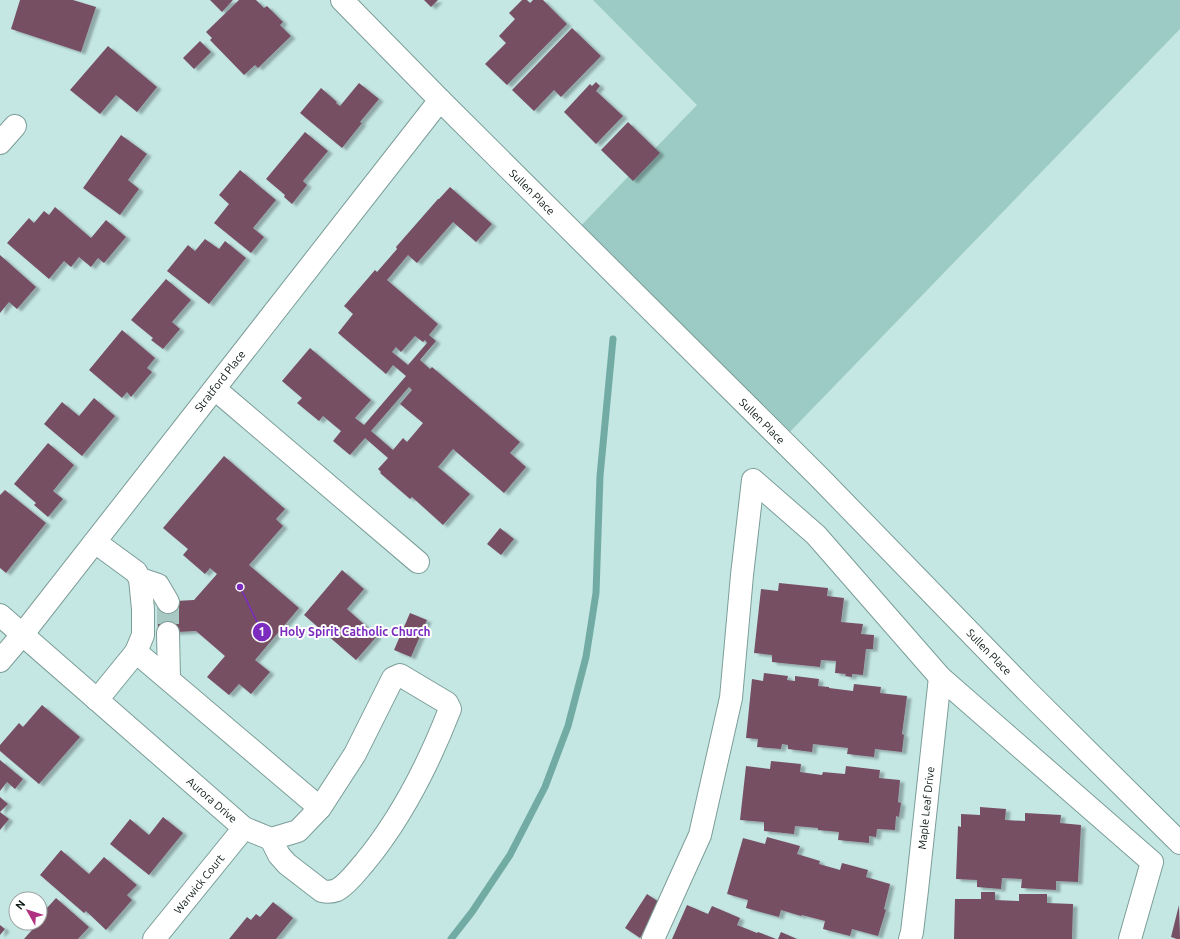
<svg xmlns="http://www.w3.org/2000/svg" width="1180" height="939" font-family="Ubuntu,sans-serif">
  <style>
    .green { fill: #9ccac4 }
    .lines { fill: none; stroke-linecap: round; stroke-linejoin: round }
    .stream { stroke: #72aba4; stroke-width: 7 }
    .building { fill: #774f64; fill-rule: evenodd; filter: url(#shadow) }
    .minor-tunnel { stroke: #a8c8c4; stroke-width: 22; stroke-dasharray: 22 11; stroke-linecap: butt }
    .minor-casing { stroke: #7c9d98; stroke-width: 24 }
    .minor { stroke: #fff; stroke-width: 22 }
    .labels { text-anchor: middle; stroke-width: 4; stroke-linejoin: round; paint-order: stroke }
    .street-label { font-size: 11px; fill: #0a1715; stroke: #fff }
    .leader { fill: none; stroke: #7b2cbf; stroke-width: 1.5 }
    .callout-dot { fill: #7b2cbf; stroke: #fff; stroke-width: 1.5 }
    .mark-label { font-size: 12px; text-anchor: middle; font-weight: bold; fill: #fff }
    .callout-label { font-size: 12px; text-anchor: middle; font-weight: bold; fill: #7b2cbf; stroke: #fff; stroke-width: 4; stroke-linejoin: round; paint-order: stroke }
  </style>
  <defs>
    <filter id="shadow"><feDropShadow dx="4.5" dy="2.5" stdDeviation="1" flood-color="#0004"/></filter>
  </defs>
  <rect width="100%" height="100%" fill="#c4e7e3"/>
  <path class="green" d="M593 0H1180V29L782 440 574 233 697 105Z"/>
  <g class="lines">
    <path class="stream" d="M451 939 472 912 510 855 545 787 568 726 586 657 596 593 600 476 613 339"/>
  </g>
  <g class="building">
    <path d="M20 0H73L96 7 81 52 11 29Z"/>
    <path d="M210 0H233L222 12Z"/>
    <path d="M239 0H256L264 8 267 6 283 22 280 25 291 36 258 68 255 65 244 75 210 40 212 38 206 32Z"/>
    <path d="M424 0H438L431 7Z"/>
    <path d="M522 0H527L530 3 533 0H543L567 24 507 85 485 64 506 43 499 36 515 19 509 13Z"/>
    <path d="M572 28 601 56 561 97 554 90 534 111 512 90Z"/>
    <path d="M200 41 211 52 194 69 183 58Z"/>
    <path d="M108 46 157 87 137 112 116 95 100 114 70 90Z"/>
    <path d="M596 82 600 86 596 91 623 116 596 144 564 112 590 84 592 86Z"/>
    <path d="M359 83 379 99 360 122 362 123 342 148 300 113 321 88 337 102 336 103 340 106Z"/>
    <path d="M628 122 660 153 633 181 601 150Z"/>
    <path d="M305 132 328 151 303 181 307 185 292 204 284 197 285 195 266 179Z"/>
    <path d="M121 135 147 154 128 180 139 189 120 215 83 188Z"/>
    <path d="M240 170 276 200 253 228 264 237 251 253 214 223 229 204 219 195Z"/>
    <path d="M450 187 492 224 476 242 453 222 417 263 408 255 387 280 438 324 429 335 436 341 420 360 430 369 432 367 520 442 510 453 526 467 504 493 453 449 438 467 470 494 443 525 412 497 410 499 380 473 381 472 378 469 388 458 365 438 350 455 333 441 341 431 323 416 319 421 297 403 302 398 282 381 310 348 371 400 355 418 364 425 406 376 393 365 386 374 338 333 353 314 344 306 375 270 377 272 397 249 396 247 438 199H439ZM415 336 423 342 425 340 427 343 408 365 392 352 396 347 401 352ZM409 387 412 390 400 404 423 423 407 442 403 438 393 450 371 431Z"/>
    <path d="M55 207 91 238 106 220 126 237 104 263 98 258 91 267 79 257 71 267 64 261 49 279 7 243 29 218 34 223 44 211 49 215Z"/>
    <path d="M205 239 219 249 225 241 246 258 209 304 167 271 188 245 195 251Z"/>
    <path d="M0 255 36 287 17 309 9 302 0 313Z"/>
    <path d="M166 279 191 300 172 322 180 329 163 349 151 340 153 338 131 320Z"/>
    <path d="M122 330 155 358 147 368 152 372 131 397 127 392 122 398 89 370Z"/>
    <path d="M94 398 115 416 82 456 44 424 62 402 79 416Z"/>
    <path d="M48 443 74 465 53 491 63 499 48 517 34 505 36 503 14 484Z"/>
    <path d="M224 456 285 509 276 519 283 526 249 565 299 608 255 660 270 672 251 694 239 684 229 695 207 677 225 656 196 631 158 633 157 602 194 600 217 574 210 568 205 574 183 555 188 549 163 528Z"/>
    <path d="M5 490 46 523 6 573 0 568V495Z"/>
    <path d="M500 528 514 539 501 555 487 544Z"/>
    <path d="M342 570 364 589 347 609 377 636 356 660 304 615Z"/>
    <path d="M779 583 828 588 827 596 844 598 841 622 863 624 861 634 874 635 873 649H866L863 675 852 674V677L845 676 846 674 835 673 836 661 821 660 820 667 772 662V655L754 653 761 589 778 591Z"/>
    <path d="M410 613 427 620 411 657 394 650Z"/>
    <path d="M764 673 788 676 787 680 795 681V676L819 679 818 686 829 687V688L853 691 854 684 881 687 880 693 907 696 902 734 904 735 902 752 875 749 874 757 847 754 848 748 813 744 812 752 788 749V745L782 744 781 749 757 747 758 739 746 738 752 679 763 681Z"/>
    <path d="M42 705 80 737 39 784 0 751V745L19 723 23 727Z"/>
    <path d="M0 760 23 779 15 789 7 782 0 791Z"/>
    <path d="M771 761 801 764 800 772 822 775 823 772 845 774 846 766 880 770 879 778 900 780 898 802 901 803 899 817 896 816 895 830 877 829 876 837 869 836V843L838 840 839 832 818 830V828L795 826 794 834 764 831V822L740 820 746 766 770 769Z"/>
    <path d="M0 797 8 804 0 812 9 819 0 830Z"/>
    <path d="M980 807 1006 809 1005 820 1025 821V813L1061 815 1060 823 1081 825 1078 882 1056 881V890L1021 888 1022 879 1002 878 1001 889 977 887V880L956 879 958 826 961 827V814L980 815Z"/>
    <path d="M163 817 183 833 149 875 110 844 130 819 149 835Z"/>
    <path d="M767 837 800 846 797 854 820 861 819 864 840 870 842 863 868 870 866 877 890 884 884 909 886 910 878 936 852 929 850 936 823 929 825 921 802 915 801 916 781 910 779 917 746 908 748 900 727 894 743 838 765 844Z"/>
    <path d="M61 850 89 874 104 857 137 885 127 895 132 900 106 930 86 911 84 913 40 875Z"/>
    <path d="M981 892H995V900L1019 901V894H1047V903L1073 904 1072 939H954L955 899H981Z"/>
    <path d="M647 894 662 904 640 938 625 928Z"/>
    <path d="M56 898 89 927 78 939H24L32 930 24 923H40V902L47 908Z"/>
    <path d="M273 902 293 918 276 939H229L247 917 251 920 256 914 260 917Z"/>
    <path d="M687 905 708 914 712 906 740 918 737 925 757 933 758 932 776 939H672Z"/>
    <path d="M1179 905 1180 939H1177L1171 937Z"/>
    <path d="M0 925 5 929 0 935Z"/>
    <path d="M781 932 797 939H778Z"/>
  </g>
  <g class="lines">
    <path class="minor-tunnel" d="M168 602V633"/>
    <defs>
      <g id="minor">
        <path d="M342 0 440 100 819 477 1027 691 1180 843"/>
        <path d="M0 143 15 126"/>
        <path d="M215 389 418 562"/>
        <path d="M95 542 136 572 140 579 143 609V635L136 652 97 700"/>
        <path d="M140 579 158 585 168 602"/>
        <path d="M0 615 244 828 271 839 298 831 320 808 355 754 393 678 400 675 447 703 450 709C429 763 402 817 365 862 357 871 348 884 337 890 332 892 327 892 322 891L287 864 279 855 271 839"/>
        <path d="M168 633 169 679"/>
        <path d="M136 652 320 808"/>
        <path d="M0 661 22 635 440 100"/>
        <path d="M154 939 244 828"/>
        <path d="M653 939 700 835 731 698 742 575 753 480 816 535 940 677 1152 862 1130 939"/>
        <path d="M910 939 912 932 917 890 940 677"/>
      </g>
    </defs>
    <use href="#minor" class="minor-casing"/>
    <use href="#minor" class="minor"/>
  </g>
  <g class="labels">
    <g class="street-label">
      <text transform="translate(532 192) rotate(45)" y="4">Sullen Place</text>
      <text transform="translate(220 381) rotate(-52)" y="4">Stratford Place</text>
      <text transform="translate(762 421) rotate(45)" y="4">Sullen Place</text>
      <text transform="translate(989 652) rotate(46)" y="4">Sullen Place</text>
      <text transform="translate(212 800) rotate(41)" y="4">Aurora Drive</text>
      <text transform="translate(926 808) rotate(-84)" y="4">Maple Leaf Drive</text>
      <text transform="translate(199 884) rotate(-51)" y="4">Warwick Court</text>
    </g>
  </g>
  <path class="leader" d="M240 587L262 632"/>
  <g class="callout-dot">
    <circle cx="240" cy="587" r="4"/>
    <circle cx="262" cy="632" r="10"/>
  </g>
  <g class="mark-label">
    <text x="262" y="636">1</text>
  </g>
  <g class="callout-label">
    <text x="355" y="636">Holy Spirit Catholic Church</text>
  </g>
  <g transform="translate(28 911) rotate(309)"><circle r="19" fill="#ffffff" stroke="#9da2a1"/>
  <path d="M0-3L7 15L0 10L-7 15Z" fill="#b0317f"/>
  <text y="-6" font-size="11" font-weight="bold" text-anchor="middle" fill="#0a1715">N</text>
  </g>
</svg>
